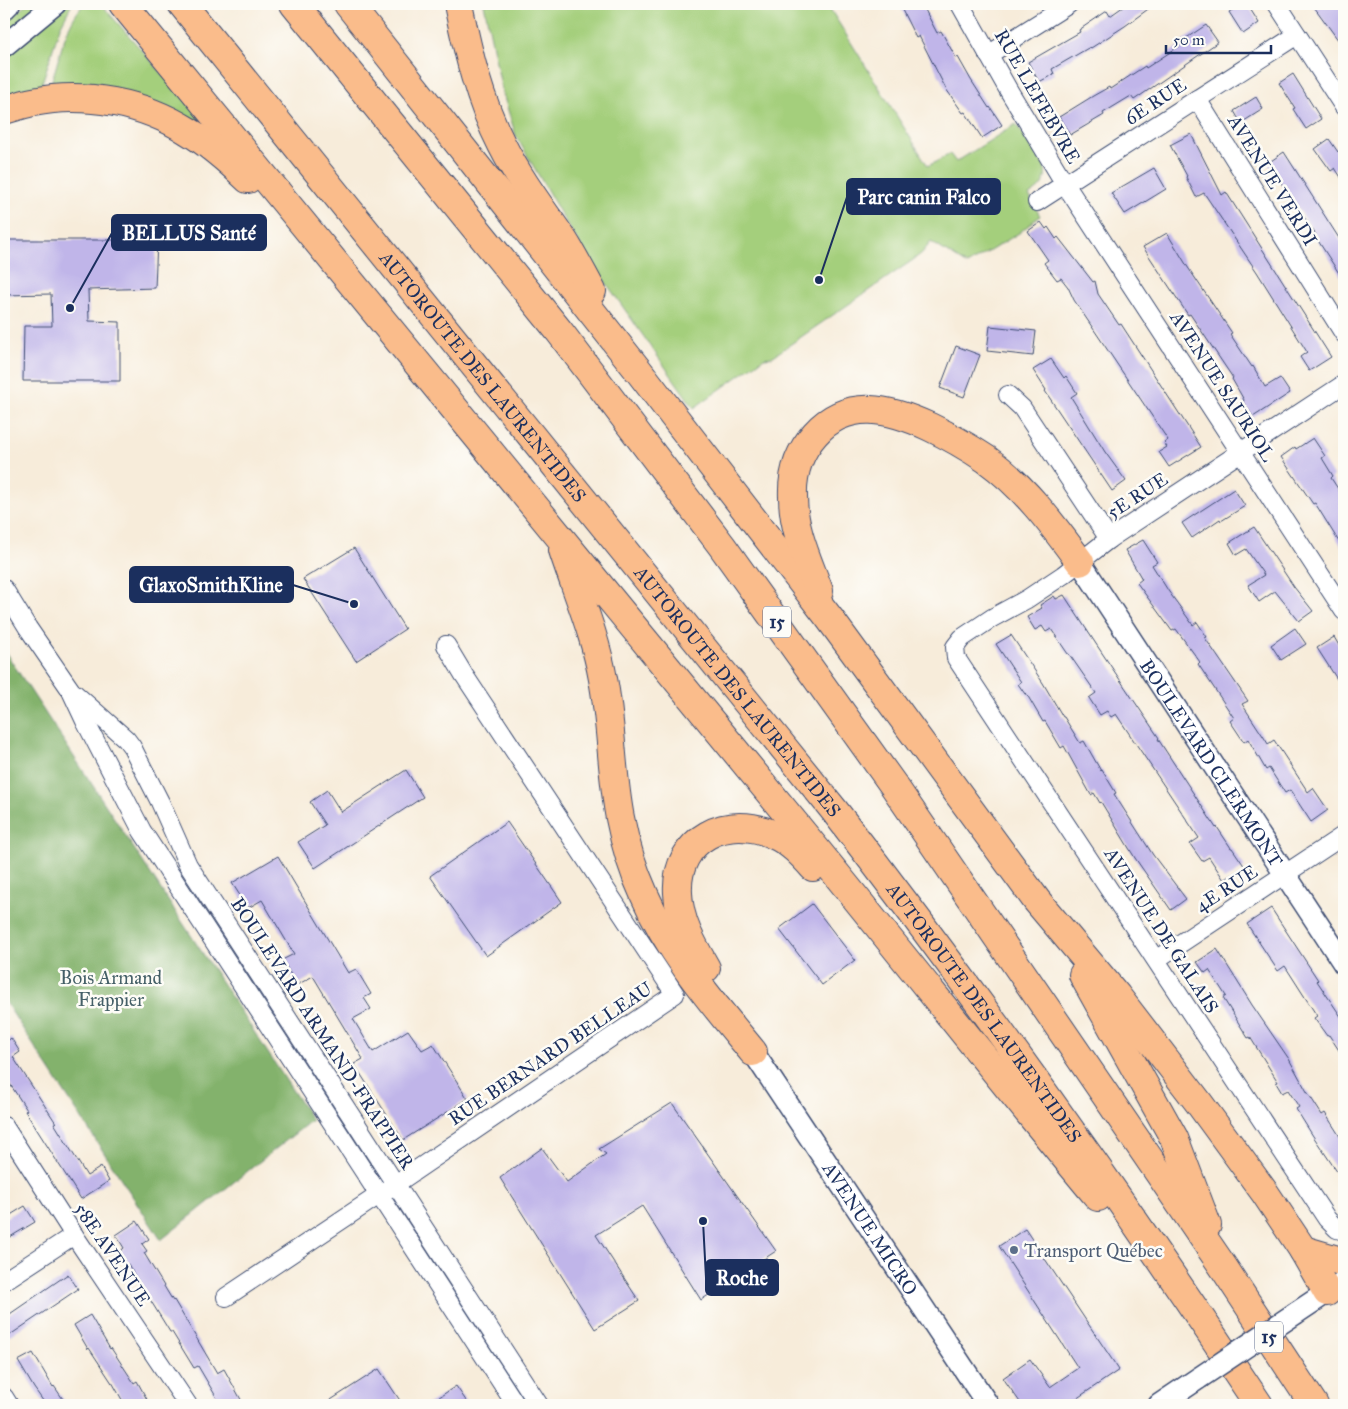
<svg xmlns="http://www.w3.org/2000/svg" width="1348" height="1409" font-family="'IM FELL Great Primer',serif">
  <style>
    .green { fill: #a4cf7c; stroke: #607f6d }
    .forest { fill: #83b26c; stroke: #4f7065 }
    .building { fill: #c0b5e9 }
    .lines { fill: none; stroke-linecap: round; stroke-linejoin: round }
    .minor-casing { stroke: #3c4b71; stroke-width: 20 }
    .tertiary-casing { stroke: #3c4b71; stroke-width: 24 }
    .motorway-casing { stroke: #3c4b71; stroke-width: 30 }
    .minor { stroke: #fff; stroke-width: 18 }
    .tertiary { stroke: #fff; stroke-width: 21 }
    .motorway { stroke: #fabc8b; stroke-width: 28 }
    .tertiary-bridge-casing { stroke: #3c4b71; stroke-width: 24; stroke-linecap: butt }
    .tertiary-bridge { stroke: #fff; stroke-width: 21 }
    .service-dot { fill: #5c6f8a; stroke: #fdfcf7; stroke-width: 2 }
    .labels { text-anchor: middle; stroke-width: 5; stroke-linejoin: round; paint-order: stroke }
    .shield { fill: #fdfcf7; stroke: #5f6c8c; stroke-width: 1 }
    .shield-label { font-size: 18px; font-weight: bold; fill: #1b2f5e }
    .street-label { font-size: 19px; fill: #1b2f5e; stroke: #fdfcf7 }
    .park-label { font-size: 19px; fill: #445f67; stroke: #fdfcf7 }
    .service-label { font-size: 19px; fill: #4e5e75; stroke: #fdfcf7; text-anchor: start }
    .leader { fill: none; stroke: #1b2f5e; stroke-width: 2 }
    .callout-dot { fill: #1b2f5e; stroke: #fdfcf7; stroke-width: 2 }
    .callout { fill: #1b2f5e; stroke: #1b2f5e; stroke-width: 2 }
    .callout-label { font-size: 20px; text-anchor: middle; font-weight: bold; fill: #fff }
  </style>
  <rect width="100%" height="100%" fill="#fdfcf7"/>
  <filter id="ink" filterUnits="userSpaceOnUse"><feTurbulence type="fractalNoise" baseFrequency=".02" numOctaves="2"/><feDisplacementMap in="SourceGraphic" scale="10" xChannelSelector="R" yChannelSelector="G"/><feConvolveMatrix kernelMatrix="1 2 1 2 8 2 1 2 1" color-interpolation-filters="sRGB"/></filter>
  <filter id="wash" filterUnits="userSpaceOnUse"><feTurbulence type="fractalNoise" baseFrequency=".0096" numOctaves="4" result="noise"/><feDisplacementMap in="SourceGraphic" scale="20" xChannelSelector="R" yChannelSelector="G"/><feGaussianBlur stdDeviation="1.12" result="paint"/><feColorMatrix in="noise" values="0 0 0 0 0 0 0 0 0 0 0 0 0 0 0 0 0 1.4 0 .05"/><feComposite in="paint" operator="in"/></filter>
  <g filter="url(#wash)">
    <rect width="100%" height="100%" fill="#f7ecda"/>
    <g class="green">
      <path d="M27 4H41L4 35V23Z"/>
      <path d="M68 4H72L60 27 42 83 50 86C60 58 64 26 84 4H101L212 130 186 122 4 102V56Z"/>
      <path d="M484 4H827L928 166 950 154 956 162 1016 124 1044 166C1049 181 1040 188 1029 195L1040 216 1019 233 967 265 931 242 922 253 913 260 772 357 764 358 694 408 592 263 565 221 516 136 502 91Z"/>
    </g>
    <path class="forest" d="M4 650 312 1120 161 1240 4 1000Z"/>
    <g id="blocks">
      <g class="building">
        <path d="M899 4H922L937 33 941 31 956 58 958 57 971 80 989 108 990 107 1002 125 982 138 965 112 963 113 946 89 919 36 916 38Z"/>
        <path d="M1127 4H1155L1125 26 1091 48 1090 47 1052 69 1054 74 1039 82 1028 62 1080 32 1079 30 1107 11 1110 16Z"/>
        <path d="M1242 4H1247L1259 23 1243 34 1229 12Z"/>
        <path d="M1312 4H1340L1344 10V48Z"/>
        <path d="M1206 25 1218 42 1134 100 1131 96 1103 113 1104 115 1070 135 1059 117 1093 96 1109 87 1110 89 1145 66 1146 68 1184 43 1182 41Z"/>
        <path d="M1293 74 1321 119 1306 129 1293 109 1295 108 1279 83Z"/>
        <path d="M1256 97 1263 109 1241 123 1234 111Z"/>
        <path d="M1191 134 1222 195 1226 192 1331 357 1309 371 1300 357 1307 352 1257 272 1204 193 1196 197 1186 177 1187 176 1170 145Z"/>
        <path d="M1329 139 1338 152 1340 150 1344 156V182L1335 168 1331 171 1315 149Z"/>
        <path d="M1284 152 1344 246V281L1315 236 1316 235 1268 163Z"/>
        <path d="M1154 168 1166 189 1125 214 1111 193Z"/>
        <path d="M1041 222 1046 229 1048 227 1056 239 1058 237 1093 282 1095 281 1098 294 1119 325 1121 324 1201 447 1169 467 1159 452 1167 447 1164 443 1168 440 1074 300 1068 287 1061 278 1057 280 1044 263 1048 260 1028 231Z"/>
        <path d="M1167 233 1187 266 1232 333 1230 334 1252 367 1253 366 1265 387 1280 378 1290 393 1253 417 1243 402 1244 400 1232 379 1233 378 1190 314 1188 315 1143 247Z"/>
        <path d="M4 240H157L155 288 88 290 89 321 120 322V381H23L24 326H52L51 294 4 295Z"/>
        <path d="M990 326 1036 331 1033 356 987 351Z"/>
        <path d="M956 346 980 355 964 397 940 388Z"/>
        <path d="M1051 359 1064 378 1066 376 1077 393 1071 397 1105 452 1126 481 1112 491 1045 391 1046 390 1033 370Z"/>
        <path d="M1313 438 1325 456 1322 458 1333 476 1331 478 1344 498V550L1315 503 1313 504 1281 457 1295 447 1296 449Z"/>
        <path d="M1234 489 1245 506 1221 521 1220 519 1192 538 1182 523Z"/>
        <path d="M1254 527 1294 587 1313 611 1299 621 1275 591 1259 602 1248 585 1264 575 1246 549 1236 555 1229 543Z"/>
        <path d="M1143 540 1157 562 1152 565 1169 592 1193 625 1197 622 1207 637 1205 638 1248 701 1242 704 1265 739 1268 744 1274 740 1308 792 1313 788 1328 810 1311 822 1290 790 1285 793 1269 768 1266 770 1248 739 1244 742 1230 721 1234 718 1198 664 1200 662 1176 629 1172 631 1137 583 1142 579 1125 550Z"/>
        <path d="M354 548 405 629 356 661 303 579Z"/>
        <path d="M1064 595 1096 644 1159 738 1158 739 1216 828 1217 827 1231 848H1232L1245 867 1224 880 1209 857 1202 861 1190 844 1199 838 1116 714 1111 717 1107 711 1100 715 1089 698 1096 693 1069 654H1068L1051 629 1046 632 1042 626 1035 630 1027 617 1042 608 1040 605 1054 596 1056 599Z"/>
        <path d="M1295 628 1306 644 1281 660 1271 645Z"/>
        <path d="M1011 635 1043 683 1063 717H1064L1080 743 1084 741 1101 771 1102 770 1116 793 1114 794 1153 855 1186 899 1171 910 1135 858 1101 802 1100 803 1094 793 1091 795 1064 746 1061 748 1045 721 1043 722 1026 693 1025 694 1018 684 1021 682 996 644Z"/>
        <path d="M1334 637 1344 654V690L1317 648Z"/>
        <path d="M406 770 423 797 315 868 298 842 325 825 310 802 327 790 341 812Z"/>
        <path d="M507 822 562 902 486 956 430 876Z"/>
        <path d="M278 856 348 973 356 969 371 994 364 998 371 1009 353 1019 373 1052 408 1030 422 1050 433 1044 468 1099 403 1140 354 1064 363 1059 313 976 297 985 282 960 294 954 262 900 248 908 232 883Z"/>
        <path d="M812 904 855 960 822 985 779 929Z"/>
        <path d="M1271 908 1318 980 1317 981 1344 1021V1058L1329 1035 1327 1036 1314 1018 1317 1016 1285 966 1278 971 1247 924Z"/>
        <path d="M1217 949 1252 1005 1289 1059 1306 1090 1322 1115 1325 1113 1344 1143V1182L1313 1136 1296 1109 1299 1107 1288 1090 1282 1093 1276 1083 1278 1082 1250 1037 1248 1038 1223 998 1226 996 1209 970 1205 973 1197 962Z"/>
        <path d="M11 1038 20 1052 13 1057 56 1123H54L87 1176 101 1167 109 1181 81 1199 25 1111 27 1110 4 1075V1041L5 1043Z"/>
        <path d="M672 1103 776 1251 701 1300 642 1206 596 1235 639 1301 595 1329 500 1178 542 1148 567 1182 606 1154 599 1149Z"/>
        <path d="M25 1206 35 1222 10 1237 4 1226V1219Z"/>
        <path d="M137 1221 149 1239 142 1244 147 1251 144 1253 173 1301 174 1300 187 1322 217 1373 224 1369 244 1405H221L198 1366 194 1368 172 1332H170L149 1298 148 1299 128 1264 126 1265 118 1253 124 1248 116 1235Z"/>
        <path d="M1025 1229 1119 1370 1067 1405H1022L1003 1378 1030 1359 1050 1387 1078 1368 999 1246Z"/>
        <path d="M68 1274 78 1289 4 1339V1318Z"/>
        <path d="M90 1315 110 1349 111 1348 134 1383 137 1381 150 1405H125L112 1382V1383L89 1348 88 1349 74 1325Z"/>
        <path d="M33 1353 53 1387 54 1386 67 1405H46L34 1388 18 1361Z"/>
        <path d="M379 1369 403 1405H323Z"/>
        <path d="M456 1386 469 1405H427Z"/>
      </g>
    </g>
  </g>
  <g filter="url(#ink)">
    <use href="#blocks" fill-opacity="0" stroke="#3c4b71" stroke-width="1"/>
    <g class="lines">
      <defs>
        <g id="minor">
          <path d="M960 4 1009 91 1065 184 1344 611"/>
          <path d="M1277 4 1344 107"/>
          <path d="M988 55 1069 4"/>
          <path d="M1197 99 1344 334"/>
          <path d="M1037 202 1297 35"/>
          <path d="M1344 384 1109 539 1063 575 1027 599 992 618 962 638 955 647 956 658 1327 1219 1337 1229 1344 1231"/>
          <path d="M1008 395 1022 408 1109 539"/>
          <path d="M4 589 28 628 70 689 85 721 142 831 516 1405"/>
          <path d="M74 693 126 739 132 747 160 802 188 865 539 1405"/>
          <path d="M1157 959 1344 835"/>
          <path d="M4 1126 74 1235 188 1405"/>
          <path d="M4 1281 74 1235"/>
          <path d="M226 1297 400 1181 675 994 464 675 446 645"/>
          <path d="M4 1397 9 1405"/>
        </g>
        <g id="tertiary">
          <path d="M4 9 9 4"/>
          <path d="M4 46 55 4"/>
          <path id="s1" d="M1080 562 1344 964"/>
          <path id="s2" d="M753 1052 988 1405"/>
          <path d="M1296 1313 1344 1281"/>
          <path d="M1159 1405 1199 1378"/>
        </g>
        <g id="motorway">
          <path d="M123 4C353 285 584 567 815 848 910 964 1002 1082 1098 1197"/>
          <path id="s3" d="M182 4 834 810C983 1003 1124 1202 1259 1405"/>
          <path d="M294 4 559 331 722 546 894 786 1224 1268 1314 1405"/>
          <path d="M348 4 638 370 830 619 1037 901 1117 996 1199 1103 1265 1193 1303 1250 1327 1292"/>
          <path d="M458 4C468 53 479 100 502 145 519 179 542 209 564 241 574 257 583 274 592 291"/>
          <path d="M4 110C14 107 23 104 33 102 85 91 144 103 188 131 210 144 229 161 248 179"/>
          <path d="M563 550C577 593 595 634 603 679 612 725 611 772 620 818 625 844 633 870 644 894 670 954 712 1002 753 1052"/>
          <path d="M819 591C808 561 793 530 793 497 792 474 799 452 815 434 848 397 891 409 930 427 949 436 968 447 986 459 1024 486 1053 525 1080 562"/>
          <path d="M706 968C692 944 679 921 678 893 675 838 728 813 774 835 790 842 802 855 813 867"/>
          <path d="M1083 975 1174 1138 1207 1225"/>
          <path d="M1303 1250 1344 1262"/>
        </g>
      </defs>
      <use href="#minor" class="minor-casing"/>
      <use href="#tertiary" class="tertiary-casing"/>
      <use href="#motorway" class="motorway-casing"/>
      <use href="#minor" class="minor"/>
      <use href="#tertiary" class="tertiary"/>
      <use href="#motorway" class="motorway"/>
      <defs>
        <path id="tertiary-bridge" d="M1199 1378 1296 1313"/>
      </defs>
      <use href="#tertiary-bridge" class="tertiary-bridge-casing"/>
      <use href="#tertiary-bridge" class="tertiary-bridge"/>
    </g>
  </g>
  <circle class="service-dot" cx="1014" cy="1250" r="5"/>
  <g class="labels">
    <g class="shield">
      <rect x="763" y="606.5" width="28" height="31" rx="4"/>
      <rect x="1255" y="1321.5" width="28" height="31" rx="4"/>
    </g>
    <g class="shield-label">
      <text x="777" y="628">15</text>
      <text x="1269" y="1343">15</text>
    </g>
    <g class="street-label">
      <text transform="translate(1038 96) rotate(60)" y="7">RUE LEFEBVRE</text>
      <text transform="translate(1155 101) rotate(-33)" y="7">6E RUE</text>
      <text transform="translate(1273 180) rotate(58)" y="7">AVENUE VERDI</text>
      <text dy="7" stroke="none"><textPath href="#s3" startOffset="479">AUTOROUTE DES LAURENTIDES</textPath></text>
      <text transform="translate(1223 386) rotate(57)" y="7">AVENUE SAURIOL</text>
      <text transform="translate(1137 495) rotate(-33)" y="7">5E RUE</text>
      <text dy="7" stroke="none"><textPath href="#s3" startOffset="884">AUTOROUTE DES LAURENTIDES</textPath></text>
      <text dy="7" stroke="none"><textPath href="#s1" startOffset="240">BOULEVARD CLERMONT</textPath></text>
      <text transform="translate(1226 888) rotate(-33)" y="7">4E RUE</text>
      <text transform="translate(1162 930) rotate(57)" y="7">AVENUE DE GALAIS</text>
      <text dy="7" stroke="none"><textPath href="#s3" startOffset="1289">AUTOROUTE DES LAURENTIDES</textPath></text>
      <text transform="translate(323 1033) rotate(57)" y="7">BOULEVARD ARMAND-FRAPPIER</text>
      <text transform="translate(550 1053) rotate(-34)" y="7">RUE BERNARD BELLEAU</text>
      <text dy="7" stroke="none"><textPath href="#s2" startOffset="212">AVENUE MICRO</textPath></text>
      <text transform="translate(113 1254) rotate(56)" y="7">58E AVENUE</text>
    </g>
    <g class="park-label">
      <text x="111" y="984">Bois Armand<tspan x="111" dy="22">Frappier</tspan></text>
    </g>
    <g class="service-label">
      <text x="1024" y="1257">Transport Québec</text>
    </g>
  </g>
  <path class="leader" d="M819 280L847 197M70 308L112 233M354 604L293 585M703 1221L706 1278"/>
  <g class="callout-dot">
    <circle cx="819" cy="280" r="5"/>
    <circle cx="70" cy="308" r="5"/>
    <circle cx="354" cy="604" r="5"/>
    <circle cx="703" cy="1221" r="5"/>
  </g>
  <g class="callout">
    <rect x="847" y="179" width="153" height="35" rx="5"/>
    <rect x="112" y="215" width="154" height="35" rx="5"/>
    <rect x="130" y="567" width="163" height="35" rx="5"/>
    <rect x="706" y="1260" width="72" height="35" rx="5"/>
  </g>
  <g class="callout-label">
    <text x="924" y="204">Parc canin Falco</text>
    <text x="189" y="240">BELLUS Santé</text>
    <text x="211" y="592">GlaxoSmithKline</text>
    <text x="742" y="1285">Roche</text>
  </g>
  <rect width="1348" height="1409" fill="none" stroke="#fdfcf7" stroke-width="20"/>
  <path d="M1166 45v8h105v-8" fill="none" stroke="#1b2f5e" stroke-width="2.5"/>
  <text x="1173" y="45" font-size="15" fill="#1b2f5e" stroke="#fdfcf7" stroke-width="4" paint-order="stroke">50 m</text>
</svg>
